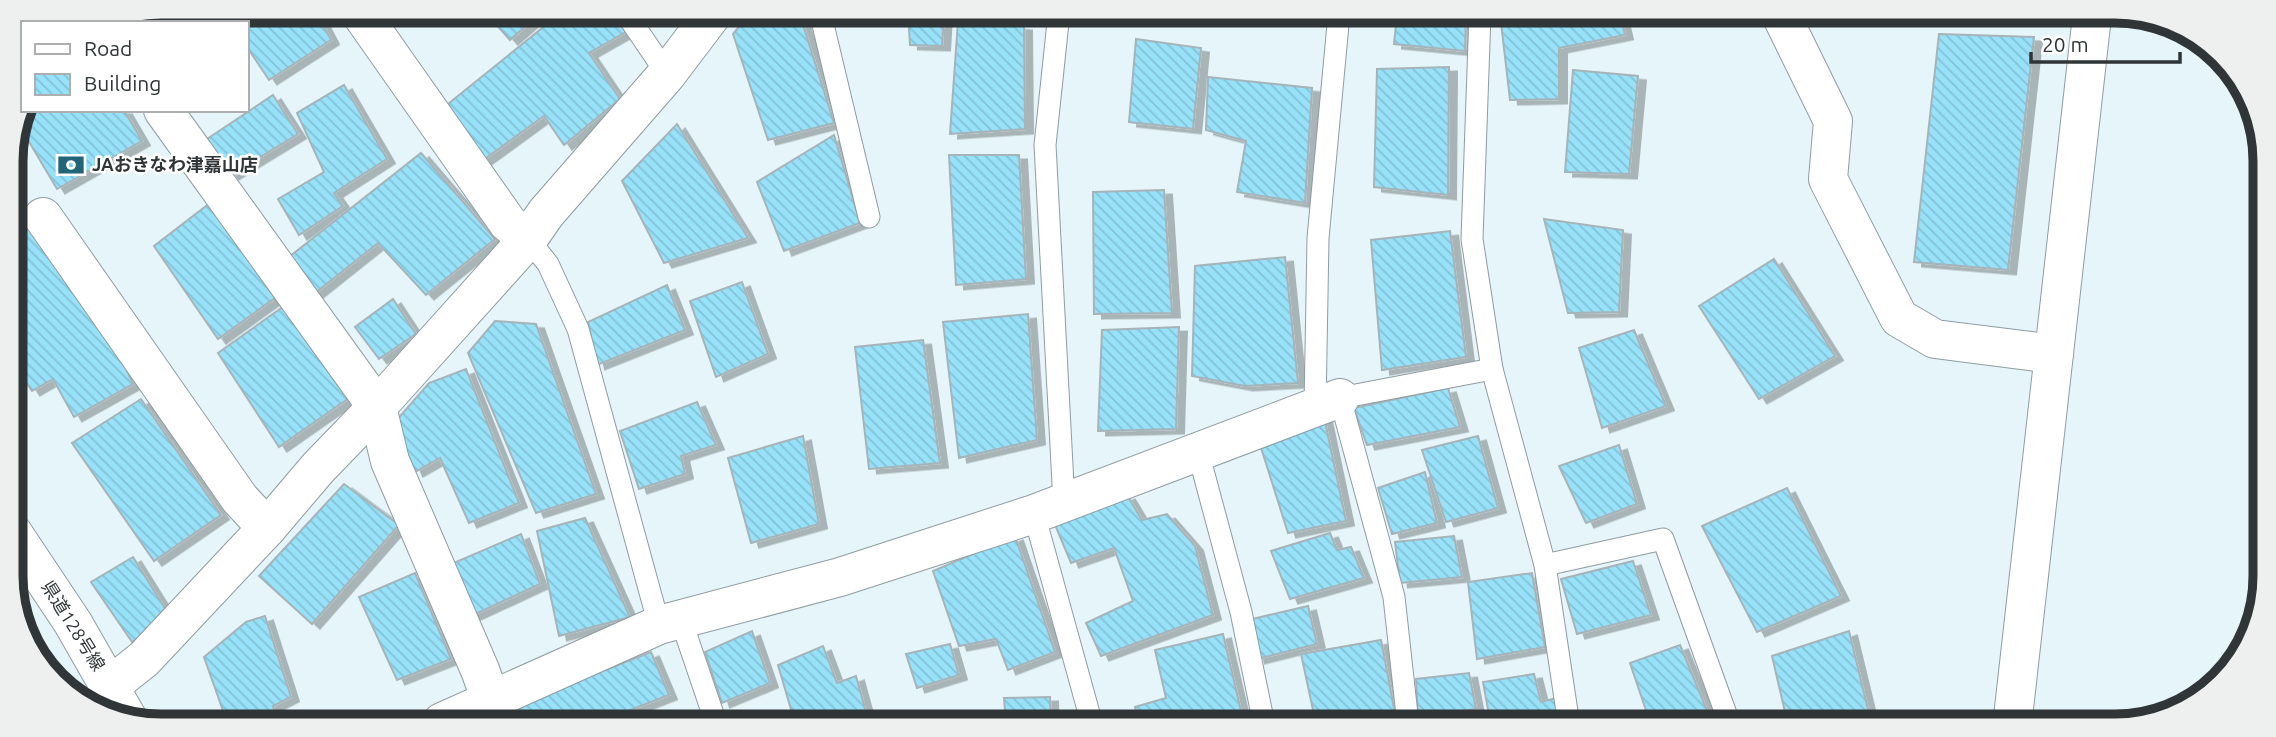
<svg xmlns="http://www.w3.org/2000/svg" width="2276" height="737" font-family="Ubuntu,'Noto Sans JP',sans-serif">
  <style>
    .building { fill: url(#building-back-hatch); stroke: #a6b4b9; stroke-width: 2; filter: url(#shadow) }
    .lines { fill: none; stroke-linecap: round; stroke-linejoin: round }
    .service-casing { stroke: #8f9ca1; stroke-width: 23 }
    .minor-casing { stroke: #8f9ca1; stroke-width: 40 }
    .secondary-casing { stroke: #8f9ca1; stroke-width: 40 }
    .service { stroke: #fff; stroke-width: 21 }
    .minor { stroke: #fff; stroke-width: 38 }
    .secondary { stroke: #fff; stroke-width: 38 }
    .labels { text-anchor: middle; stroke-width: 5; stroke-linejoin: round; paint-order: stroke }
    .poi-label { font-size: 18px; font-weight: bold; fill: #303537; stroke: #fff; text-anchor: start }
    .street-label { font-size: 18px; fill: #303537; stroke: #fff }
    .rim { fill: none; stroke: #303537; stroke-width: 9 }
  </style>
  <defs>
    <pattern id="building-back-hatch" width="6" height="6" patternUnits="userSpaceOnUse" patternTransform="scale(1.75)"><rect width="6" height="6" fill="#97e1f9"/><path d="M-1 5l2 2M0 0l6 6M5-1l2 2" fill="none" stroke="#82c2d6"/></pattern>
    <filter id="shadow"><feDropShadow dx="8" dy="4.5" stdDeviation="0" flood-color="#0004"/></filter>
  </defs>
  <rect width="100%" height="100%" fill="#e6f5fa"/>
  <g class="building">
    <path d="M181 11H316L331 40 269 80 247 47V23H190Z"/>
    <path d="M484 11 542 12 510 40Z"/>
    <path d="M562 12H611L626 32 589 53 620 99 564 145 544 116 482 161 448 104Z"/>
    <path d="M751 12H799L834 123 768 140 733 34Z"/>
    <path d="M908 12 944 13 942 46 910 45Z"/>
    <path d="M1397 14H1466L1465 51 1394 44Z"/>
    <path d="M1500 14H1620L1625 35 1559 48V99L1510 100Z"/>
    <path d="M958 21 1024 26 1025 129 950 134Z"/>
    <path d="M1939 34 2034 37 2008 270 1914 262Z"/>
    <path d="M1136 39 1201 48 1193 129 1129 122Z"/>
    <path d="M1449 67 1448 195 1374 187 1377 69Z"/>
    <path d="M1573 70 1638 76 1629 174 1565 172Z"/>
    <path d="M1208 77 1312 88 1305 203 1237 192 1246 141 1206 130Z"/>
    <path d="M344 85 387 159 334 193 343 206 299 235 278 199 324 172 297 113Z"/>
    <path d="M273 95 298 134 231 175 207 139Z"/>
    <path d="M23 107V110H124L142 141 57 189 18 123Z"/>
    <path d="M677 124 748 238 664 263 622 181Z"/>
    <path d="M834 135 860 223 784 251 757 182Z"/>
    <path d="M421 153 495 239 426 295 378 243 314 294 289 257Z"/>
    <path d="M949 155H1019L1026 279 956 285Z"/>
    <path d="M1164 190 1172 313 1094 314 1093 192Z"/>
    <path d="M210 203 275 298 218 339 154 246Z"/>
    <path d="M1544 219 1623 230 1619 312 1568 313Z"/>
    <path d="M30 222 110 333 133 384 74 417 53 379 32 391 12 361 11 236Z"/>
    <path d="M1450 231 1466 357 1382 370 1371 240Z"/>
    <path d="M1285 257 1298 383 1245 386 1192 376 1195 266Z"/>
    <path d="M1774 259 1835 356 1759 399 1699 306Z"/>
    <path d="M742 282 768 354 716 377 690 301Z"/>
    <path d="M667 285 685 330 597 365 588 322Z"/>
    <path d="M393 299 416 334 379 359 355 327Z"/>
    <path d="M287 304 349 398 279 447 218 353Z"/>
    <path d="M1028 314 1037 440 959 458 943 322Z"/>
    <path d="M495 321 536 324 596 494 536 513 468 353Z"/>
    <path d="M1179 327 1176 429 1098 431 1102 330Z"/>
    <path d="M1634 330 1666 406 1602 428 1579 348Z"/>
    <path d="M923 340 940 463 869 469 855 347Z"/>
    <path d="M466 369 519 503 469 523 440 458 415 472 395 422 429 383Z"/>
    <path d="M1448 388 1460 427 1367 445 1354 408Z"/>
    <path d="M141 399 221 515 154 561 72 443Z"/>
    <path d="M697 402 716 445 681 456 685 474 639 489 620 431Z"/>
    <path d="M1323 412 1346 521 1288 533 1257 435Z"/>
    <path d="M803 436 819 524 751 543 728 458Z"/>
    <path d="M1478 436 1498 508 1446 522 1422 450Z"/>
    <path d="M1619 445 1637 504 1586 523 1559 466Z"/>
    <path d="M1425 472 1437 523 1392 534 1378 488Z"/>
    <path d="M344 484 399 525 312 624 259 576Z"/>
    <path d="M1787 488 1841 596 1757 632 1702 526Z"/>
    <path d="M1127 495 1142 520 1167 514 1195 546 1213 615 1101 656 1086 623 1133 601 1114 548 1071 563 1053 520Z"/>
    <path d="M585 518 630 617 559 636 537 531Z"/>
    <path d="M1330 533 1337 550 1351 547 1364 578 1290 599 1271 551Z"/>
    <path d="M521 534 540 584 469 617 449 565Z"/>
    <path d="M1015 536 1055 652 1008 670 996 639 959 646 933 571Z"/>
    <path d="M1454 536 1462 577 1400 583 1395 542Z"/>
    <path d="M133 557 171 618 132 642 91 582Z"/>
    <path d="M1633 561 1651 615 1577 634 1561 579Z"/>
    <path d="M415 573 451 659 397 680 359 597Z"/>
    <path d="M1532 573 1545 647 1477 659 1468 582Z"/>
    <path d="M1308 606 1317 644 1257 659 1248 620Z"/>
    <path d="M265 616 291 697 273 706 277 722H227L204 657 246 622Z"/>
    <path d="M752 631 770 683 722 703 705 652Z"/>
    <path d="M1849 631 1872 726 1788 725 1772 656Z"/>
    <path d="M1223 634 1244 724H1139L1135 707 1166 698 1155 650Z"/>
    <path d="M1381 640 1397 724H1316L1301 654Z"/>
    <path d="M950 644 959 675 917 688 906 654Z"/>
    <path d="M1680 645 1713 725H1651L1630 663Z"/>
    <path d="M823 646 837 683 856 676 869 723H795L778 665Z"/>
    <path d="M651 652 669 695 607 719 609 722H521L514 706Z"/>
    <path d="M1469 673 1476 709 1418 716 1416 679Z"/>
    <path d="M1534 674 1541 702 1556 698 1558 725H1510L1508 713 1489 715 1483 682Z"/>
    <path d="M1050 697 1051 724 1006 723 1004 698Z"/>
  </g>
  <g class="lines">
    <defs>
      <g id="service">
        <path d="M625 12 667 74"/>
        <path d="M820 12 869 217"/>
        <path d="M1059 13 1045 145 1064 503"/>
        <path d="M528 239 548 264 578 329 659 625"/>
        <path d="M1492 369 1545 565 1569 725"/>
        <path d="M1315 408 1318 238 1339 14"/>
        <path d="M1198 452 1241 612 1264 724"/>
        <path d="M1034 514 1092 724"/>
        <path d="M1545 565 1663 539 1730 725"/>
        <path d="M681 620 716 723"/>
        <path d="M1408 724 1394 597 1340 398 1492 369 1472 239 1480 14"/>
      </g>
      <g id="minor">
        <path d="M359 11 508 223 528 239"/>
        <path d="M1781 15 1833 121 1828 179 1899 318 1935 339 2054 354"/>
        <path d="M163 110 377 407 390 461 480 670 491 700"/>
        <path d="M43 217 240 499 267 528"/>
        <path d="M110 686 144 659 267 528 318 468 377 407 528 239 546 213 667 74 714 12"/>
        <path d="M442 722 659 625 840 577 1034 514 1340 398"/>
        <path d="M2012 726 2092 16"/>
      </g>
      <path id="secondary" d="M13 533 73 623 129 721"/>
    </defs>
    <use href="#service" class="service-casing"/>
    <use href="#minor" class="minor-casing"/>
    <use href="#secondary" class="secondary-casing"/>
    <use href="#service" class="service"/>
    <use href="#minor" class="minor"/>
    <use href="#secondary" class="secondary"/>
  </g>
  <defs>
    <symbol id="bank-bare" viewBox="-9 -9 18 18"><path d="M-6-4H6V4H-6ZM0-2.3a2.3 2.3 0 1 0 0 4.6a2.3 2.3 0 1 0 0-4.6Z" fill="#226578" stroke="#fff" stroke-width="2.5" paint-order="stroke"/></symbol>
  </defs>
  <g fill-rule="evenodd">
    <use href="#bank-bare" x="52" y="146" width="38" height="38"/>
  </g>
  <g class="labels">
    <g class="poi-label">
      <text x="92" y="171">JAおきなわ津嘉山店</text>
    </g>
    <g class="street-label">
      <text transform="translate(73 626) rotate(58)" y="6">県道128号線</text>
    </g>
  </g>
  <path d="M0 0H2276V737H0ZM161 23H2115A138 138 0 0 1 2253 161V576A138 138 0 0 1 2115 714H161A138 138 0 0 1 23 576V161A138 138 0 0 1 161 23Z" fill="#eeefef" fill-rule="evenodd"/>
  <path class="rim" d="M161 23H2115A138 138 0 0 1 2253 161V576A138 138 0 0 1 2115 714H161A138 138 0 0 1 23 576V161A138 138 0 0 1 161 23Z"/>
  <rect x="21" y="21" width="228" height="91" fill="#ffffff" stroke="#acaeaf" stroke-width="2"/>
  <rect x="35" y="44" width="35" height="10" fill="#ffffff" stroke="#acaeaf" stroke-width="2"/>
  <text x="84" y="56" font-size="21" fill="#303537">Road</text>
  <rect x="35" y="74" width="35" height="21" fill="url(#building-back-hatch)" stroke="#acaeaf" stroke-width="2"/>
  <text x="84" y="91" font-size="21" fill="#303537">Building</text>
  <path d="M2031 52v10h149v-10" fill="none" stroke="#303537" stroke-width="3.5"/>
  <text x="2042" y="52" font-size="21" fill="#303537" stroke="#ffffff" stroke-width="5" paint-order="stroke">20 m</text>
</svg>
